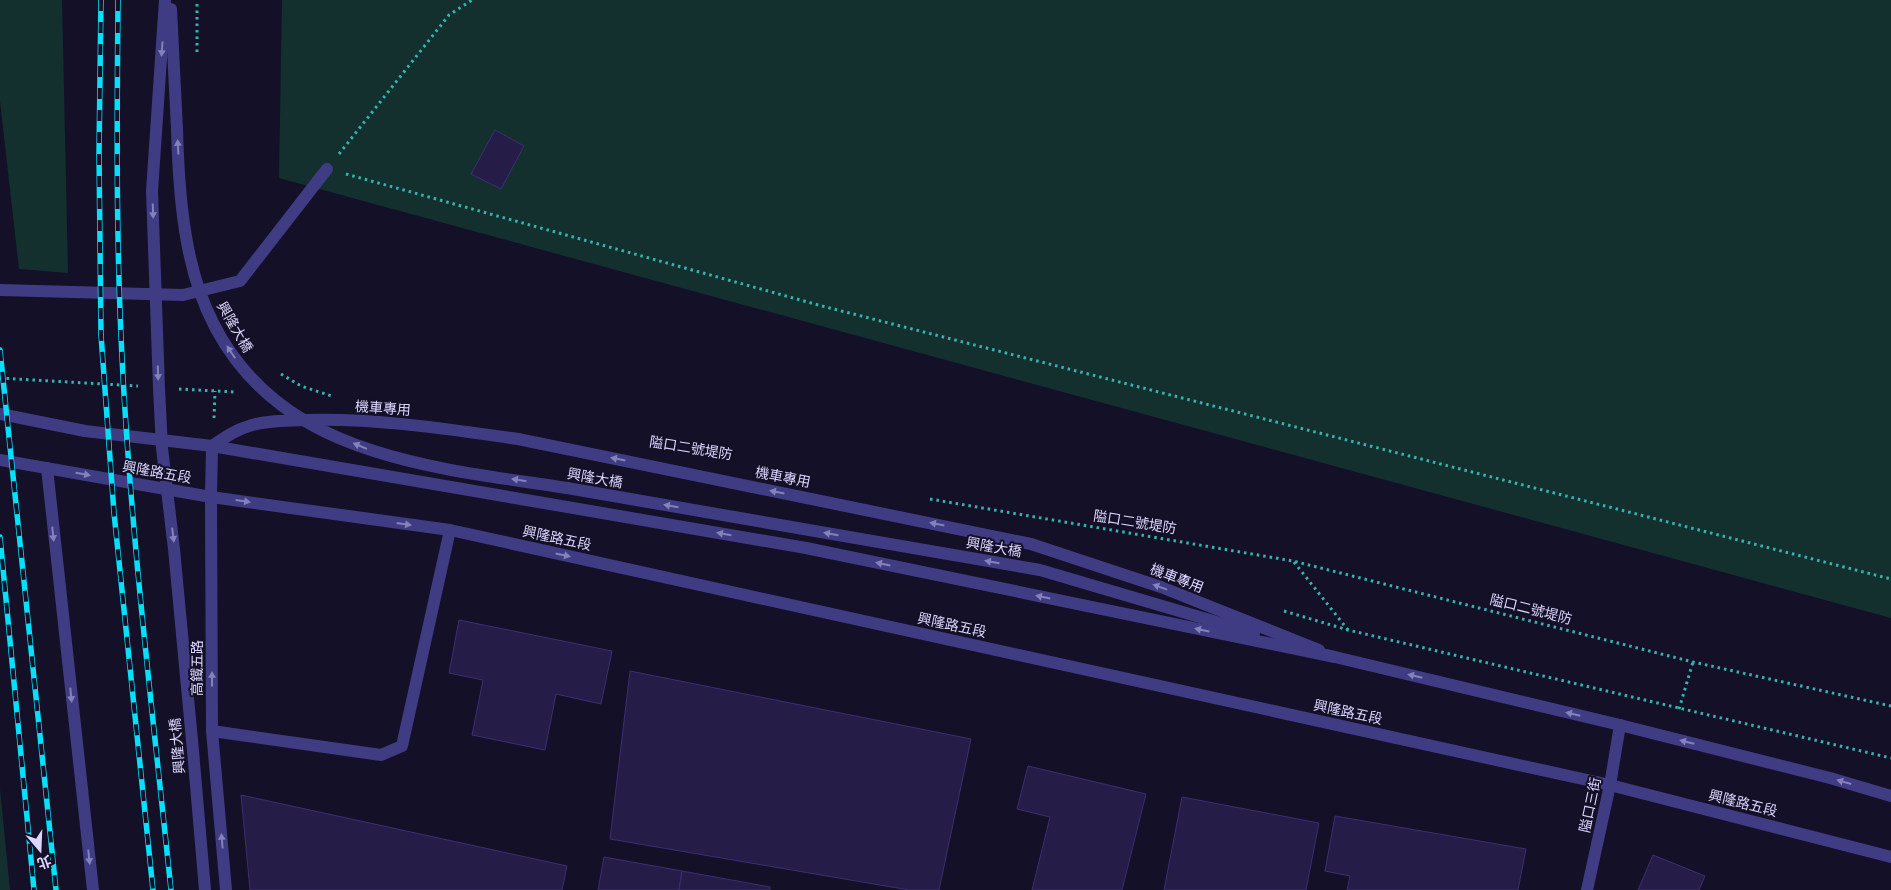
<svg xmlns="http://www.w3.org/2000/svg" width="1891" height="890" font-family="'Asap Condensed','Noto Sans TC',sans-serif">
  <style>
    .green { fill: #13302f }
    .building { fill: #251c47; stroke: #3d2f73 }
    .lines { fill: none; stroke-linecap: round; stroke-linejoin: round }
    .path { stroke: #32b6af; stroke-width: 3; stroke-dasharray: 2.5 4; stroke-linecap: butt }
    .service { stroke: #3f3c84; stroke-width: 12 }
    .minor { stroke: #3f3c84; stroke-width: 12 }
    .tertiary { stroke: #3f3c84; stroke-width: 12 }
    .rail-casing { stroke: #07e0fa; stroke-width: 5.5 }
    .rail { stroke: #141027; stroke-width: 4; stroke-dasharray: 11; stroke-linecap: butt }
    .path-bridge { stroke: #32b6af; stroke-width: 3; stroke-dasharray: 2.5 4; stroke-linecap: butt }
    .tertiary-bridge { stroke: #3f3c84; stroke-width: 12 }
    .oneway { fill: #8581bb }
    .labels { text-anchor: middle; stroke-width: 4; stroke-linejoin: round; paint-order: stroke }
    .street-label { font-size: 14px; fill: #dbd6fe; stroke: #141027 }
  </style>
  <rect width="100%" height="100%" fill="#141027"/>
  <g class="green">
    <path d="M0 0H62L68 273 19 269 0 101Z"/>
    <path d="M282 0H1891V618L279 178Z"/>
    <path d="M0 789 10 890H0Z"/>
  </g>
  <g class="building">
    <path d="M495 130 524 146 501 189 471 174Z"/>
    <path d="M459 620 612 651 601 704 556 694 545 750 472 735 483 680 449 673Z"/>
    <path d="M630 671 971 739 939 890H909L610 839Z"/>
    <path d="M1028 766 1146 794 1122 890H1032L1050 817 1017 809Z"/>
    <path d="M241 795 567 866 562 890H250Z"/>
    <path d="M1182 797 1319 823 1306 890H1164Z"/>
    <path d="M1335 816 1526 849 1518 890H1347L1350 876 1325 871Z"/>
    <path d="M1653 855 1705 876 1699 890H1638Z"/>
    <path d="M604 857 682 871 679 890H598Z"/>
    <path d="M682 871 770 887V890H679Z"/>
  </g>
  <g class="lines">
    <g class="path">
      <path d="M339 154 449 15 472 0"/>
      <path d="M346 174 822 306 1891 579"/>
      <path d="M281 374 301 386 332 396"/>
      <path d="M0 378 138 386"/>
      <path d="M179 389 235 392"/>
      <path d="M214 418 215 391"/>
      <path d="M930 499 1293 561 1693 662 1891 706"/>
      <path d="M1294 562 1348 630"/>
      <path d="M1284 611 1348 630 1891 758"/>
      <path d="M1679 709 1693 662"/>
    </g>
    <g class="service">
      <path d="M0 290 183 295 240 281 327 169"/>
      <path d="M212 446C224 438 235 430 249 426 266 420 287 421 305 420 377 418 447 429 518 439L1031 544 1161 587 1319 650"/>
      <path d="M47 468 93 890"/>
      <path d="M212 731 381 755 402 746 450 530"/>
    </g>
    <path class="minor" d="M1587 890 1610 785 1620 725"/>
    <g class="tertiary">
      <path d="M0 414 85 431 212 446 806 548 1335 657 1620 725 1830 778 1891 796"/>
      <path d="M212 446 211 497 212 731 226 890"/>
      <path d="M0 460 211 497 450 530 1610 785 1891 857"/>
      <path d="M567 488 1040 570 1254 633"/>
      <path d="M193 751 205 890"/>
    </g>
    <defs>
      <g id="rail">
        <path d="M101 0 99 154 101 335 114 513 153 890"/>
        <path d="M118 0C117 112 116 224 121 336 129 521 152 706 171 890"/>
        <path d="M0 350 56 890"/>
        <path d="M0 537 34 890"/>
      </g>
    </defs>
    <use href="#rail" class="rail-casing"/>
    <use href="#rail" class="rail"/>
    <path class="path-bridge" d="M197 52V0"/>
    <g class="tertiary-bridge">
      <path d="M165 0 152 191 159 388 162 448 174 549 193 751"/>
      <path d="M171 9C173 49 175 89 177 129 178 167 180 205 187 242 206 350 270 419 374 451 436 471 503 478 567 488"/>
    </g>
  </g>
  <defs><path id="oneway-solid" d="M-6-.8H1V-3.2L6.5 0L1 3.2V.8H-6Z" transform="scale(1.25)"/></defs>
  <g class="oneway">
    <use href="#oneway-solid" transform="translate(162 49) rotate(94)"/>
    <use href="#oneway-solid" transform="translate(178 147) rotate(-93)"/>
    <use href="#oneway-solid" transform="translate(153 211) rotate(88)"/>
    <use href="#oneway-solid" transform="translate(231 352) rotate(-124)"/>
    <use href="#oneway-solid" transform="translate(158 373) rotate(88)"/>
    <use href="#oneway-solid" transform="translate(360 446) rotate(-157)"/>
    <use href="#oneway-solid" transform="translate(618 459) rotate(-169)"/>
    <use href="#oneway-solid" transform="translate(83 474) rotate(10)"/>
    <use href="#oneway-solid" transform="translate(519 480) rotate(-171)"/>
    <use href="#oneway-solid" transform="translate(777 492) rotate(-169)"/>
    <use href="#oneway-solid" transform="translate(243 501) rotate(8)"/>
    <use href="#oneway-solid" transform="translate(671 506) rotate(-170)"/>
    <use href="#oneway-solid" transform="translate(404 524) rotate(8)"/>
    <use href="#oneway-solid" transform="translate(937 524) rotate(-169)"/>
    <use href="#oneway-solid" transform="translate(53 534) rotate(84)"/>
    <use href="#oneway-solid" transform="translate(724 534) rotate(-170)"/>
    <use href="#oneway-solid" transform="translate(831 534) rotate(-170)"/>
    <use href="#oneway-solid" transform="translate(173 535) rotate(83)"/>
    <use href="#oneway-solid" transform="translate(563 555) rotate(12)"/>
    <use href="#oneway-solid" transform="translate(992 562) rotate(-170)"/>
    <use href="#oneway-solid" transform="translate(883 564) rotate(-168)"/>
    <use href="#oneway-solid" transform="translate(1160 587) rotate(-160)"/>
    <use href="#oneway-solid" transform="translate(1043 597) rotate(-168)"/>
    <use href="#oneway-solid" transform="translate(1202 630) rotate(-168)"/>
    <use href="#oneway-solid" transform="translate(1415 676) rotate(-167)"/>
    <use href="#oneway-solid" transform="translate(212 679) rotate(-90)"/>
    <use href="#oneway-solid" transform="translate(71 695) rotate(84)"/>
    <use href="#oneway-solid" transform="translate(1573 714) rotate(-167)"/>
    <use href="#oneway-solid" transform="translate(1687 742) rotate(-166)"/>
    <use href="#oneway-solid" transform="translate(1844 782) rotate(-164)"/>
    <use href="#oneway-solid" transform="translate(222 841) rotate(-95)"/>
    <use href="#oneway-solid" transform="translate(89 857) rotate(84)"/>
  </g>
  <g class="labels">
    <g class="street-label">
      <text transform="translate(235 327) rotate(60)" y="5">興隆大橋</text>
      <text transform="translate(383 408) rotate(4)" y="5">機車專用</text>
      <text transform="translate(691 448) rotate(9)" y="5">隘口二號堤防</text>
      <text transform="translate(157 472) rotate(10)" y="5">興隆路五段</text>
      <text transform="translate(783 477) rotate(11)" y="5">機車專用</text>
      <text transform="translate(595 478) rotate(10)" y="5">興隆大橋</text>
      <text transform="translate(1135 522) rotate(9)" y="5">隘口二號堤防</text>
      <text transform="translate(557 538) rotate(12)" y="5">興隆路五段</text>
      <text transform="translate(994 547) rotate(10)" y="5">興隆大橋</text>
      <text transform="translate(1177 578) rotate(21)" y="5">機車專用</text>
      <text transform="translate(1531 609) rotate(14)" y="5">隘口二號堤防</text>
      <text transform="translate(952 625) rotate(12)" y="5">興隆路五段</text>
      <text transform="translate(197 668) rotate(-90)" y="5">高鐵五路</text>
      <text transform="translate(1348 712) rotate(12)" y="5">興隆路五段</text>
      <text transform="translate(177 746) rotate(-95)" y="5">興隆大橋</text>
      <text transform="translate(1743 803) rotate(14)" y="5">興隆路五段</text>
      <text transform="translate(1590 805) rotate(-78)" y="5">隘口三街</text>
    </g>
  </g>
  <g transform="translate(40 850) rotate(161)" stroke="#141027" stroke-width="4" paint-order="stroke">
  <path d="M0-4L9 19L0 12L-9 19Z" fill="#dbd6fe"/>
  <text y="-8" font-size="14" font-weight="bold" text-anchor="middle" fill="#dbd6fe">北</text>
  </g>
</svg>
